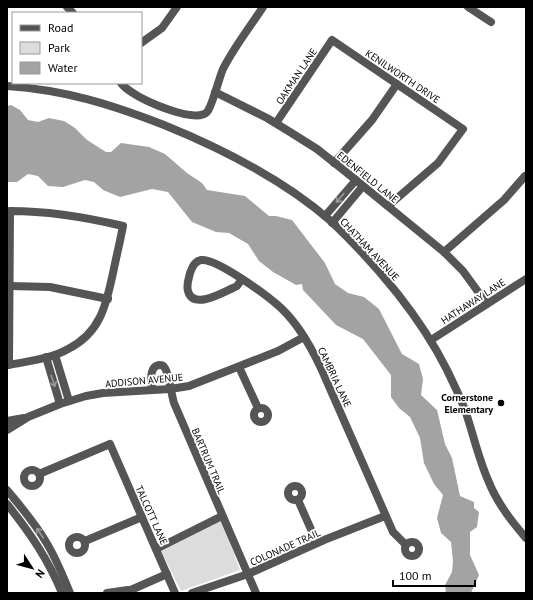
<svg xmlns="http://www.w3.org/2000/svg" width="533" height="600" font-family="'PT Sans',sans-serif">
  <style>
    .green { fill: #dcdcdc }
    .water { fill: #a3a3a3 }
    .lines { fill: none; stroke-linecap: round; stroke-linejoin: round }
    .minor { stroke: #555; stroke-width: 8 }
    .oneway { stroke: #999 }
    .poi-dot { fill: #000; stroke: #fff; stroke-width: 1.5 }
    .labels { text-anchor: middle; stroke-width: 3.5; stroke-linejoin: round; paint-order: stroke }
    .street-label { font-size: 10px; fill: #000; stroke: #fff }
    .poi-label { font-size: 10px; font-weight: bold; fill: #000; stroke: #fff; text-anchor: end }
  </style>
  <rect width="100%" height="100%" fill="#fff"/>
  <path class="green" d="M221 519 240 570 181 591 160 549Z"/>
  <path class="water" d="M11 105 20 110 28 120 38 122 49 118 64 121 75 128 87 140 106 152H111L121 143 149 147 165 154 187 173 202 183 207 190 245 196 269 216H276L292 220 325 263 335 284 348 293 364 297 379 309 402 354 419 364 423 379 421 395 437 410 445 444 452 458 460 496 474 502V508L479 512 477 527 470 532V555L479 575 471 593H446L445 585 452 572 453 561 451 542 441 533 437 518 443 495 434 484 424 463 420 438 410 417 399 408 391 397V375L363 339 336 325 303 290 302 284 296 285 273 272 259 261 248 244 229 233 216 232 192 222 168 192 152 189 120 197 103 190 94 182 85 180 63 187 48 186 38 176 28 174 17 182H7V106Z"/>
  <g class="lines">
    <g class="minor">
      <path d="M67 7 73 13"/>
      <path d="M468 7 491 22"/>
      <path d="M141 43 162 28 177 7"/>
      <path d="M121 83C124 87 128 90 133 93 144 101 196 124 207 112 212 107 219 78 223 69 234 47 250 27 263 7"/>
      <path d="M7 86C65 90 110 104 164 125 223 149 283 179 332 222 355 244 377 268 397 293 416 317 433 342 447 370 453 383 460 396 465 410 473 433 478 457 488 480 496 501 511 521 526 538"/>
      <path d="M215 92 267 118 290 132 317 149 346 172 444 252 463 271 487 304"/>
      <path d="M276 123 332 40 463 129 438 163 388 206"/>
      <path d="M334 163 372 120 397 84"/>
      <path d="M10 211C49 211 85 217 123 226 120 242 116 258 113 273 106 306 100 333 68 349 51 359 29 361 9 365Z"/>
      <path d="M325 216 356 180"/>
      <path d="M332 223 363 186"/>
      <path d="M444 252 504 200 525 176"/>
      <path d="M242 279 237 286 233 288C222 293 193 310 188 291 186 285 189 278 190 273 192 267 195 261 201 260 217 258 269 297 281 308 298 324 310 345 320 366L393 532 406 545"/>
      <path d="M10 286 50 287 108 299"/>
      <path d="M431 340 526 279"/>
      <path d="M55 355 69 401"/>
      <path d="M46 357 60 404"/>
      <path d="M239 367 258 408"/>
      <path d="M152 390C152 382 148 367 159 365 161 365 163 365 164 367 168 370 172 397 174 403L256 593"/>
      <circle cx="261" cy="415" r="7"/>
      <path d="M7 421 24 418"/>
      <path d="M7 430 28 417 60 404 86 396 103 393 170 389 189 386 278 351 304 337"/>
      <circle cx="32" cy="478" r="8"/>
      <path d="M39 474 110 444 175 593"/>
      <circle cx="295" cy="493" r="7"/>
      <path d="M7 490C21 507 35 523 46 542 56 558 63 576 70 593"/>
      <path d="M298 500 317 543"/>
      <path d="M7 504C30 533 48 559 62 593"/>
      <circle cx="77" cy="545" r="8"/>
      <path d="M85 541 142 517"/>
      <circle cx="412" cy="549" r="7"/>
      <path d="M156 549 222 516"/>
      <path d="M107 593 128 590"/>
      <path d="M124 593 167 574"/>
      <path d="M192 593 248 574 324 540 385 516"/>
    </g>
  </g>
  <defs><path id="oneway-shaft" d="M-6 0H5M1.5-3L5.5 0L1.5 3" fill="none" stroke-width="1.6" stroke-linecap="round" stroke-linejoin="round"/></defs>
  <g class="oneway">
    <use href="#oneway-shaft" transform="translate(340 198) rotate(131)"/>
    <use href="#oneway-shaft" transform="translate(53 381) rotate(72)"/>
    <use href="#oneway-shaft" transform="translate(40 533) rotate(-124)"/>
  </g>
  <circle class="poi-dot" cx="501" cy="403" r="4"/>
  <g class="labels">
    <g class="street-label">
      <text transform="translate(296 76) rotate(-56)" y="4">OAKMAN LANE</text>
      <text transform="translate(403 76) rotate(34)" y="4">KENILWORTH DRIVE</text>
      <text transform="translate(368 177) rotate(39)" y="4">EDENFIELD LANE</text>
      <text transform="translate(370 249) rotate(47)" y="4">CHATHAM AVENUE</text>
      <text transform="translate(473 301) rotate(-33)" y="4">HATHAWAY LANE</text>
      <text transform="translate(335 377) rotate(65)" y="4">CAMBRIA LANE</text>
      <text transform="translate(144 380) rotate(-5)" y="4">ADDISON AVENUE</text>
      <text transform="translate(209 461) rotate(67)" y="4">BARTRUM TRAIL</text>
      <text transform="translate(152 515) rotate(66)" y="4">TALCOTT LANE</text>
      <text transform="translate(285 547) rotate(-24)" y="4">COLONADE TRAIL</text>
    </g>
    <g class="poi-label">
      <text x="493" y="401">Cornerstone<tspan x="493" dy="12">Elementary</tspan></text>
    </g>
  </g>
  <rect width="533" height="600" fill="none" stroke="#000000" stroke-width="16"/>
  <rect x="12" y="12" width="130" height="72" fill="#ffffff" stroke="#999999"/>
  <rect x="20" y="25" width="20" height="6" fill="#555555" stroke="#999999"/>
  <text x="48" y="32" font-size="12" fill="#000000">Road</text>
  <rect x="20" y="42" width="20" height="12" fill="#dcdcdc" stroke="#999999"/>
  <text x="48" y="52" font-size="12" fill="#000000">Park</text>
  <rect x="20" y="62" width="20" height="12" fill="#a3a3a3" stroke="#999999"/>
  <text x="48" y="72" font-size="12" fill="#000000">Water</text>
  <g transform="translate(32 568) rotate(126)" stroke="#ffffff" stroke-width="3" paint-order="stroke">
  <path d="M0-3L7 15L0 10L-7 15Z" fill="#000000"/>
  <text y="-6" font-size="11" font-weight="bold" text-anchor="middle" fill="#000000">N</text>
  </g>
  <path d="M393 580v6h82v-6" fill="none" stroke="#000000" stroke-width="2"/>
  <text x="399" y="580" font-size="12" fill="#000000" stroke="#ffffff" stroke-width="3" paint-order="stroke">100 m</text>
</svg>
